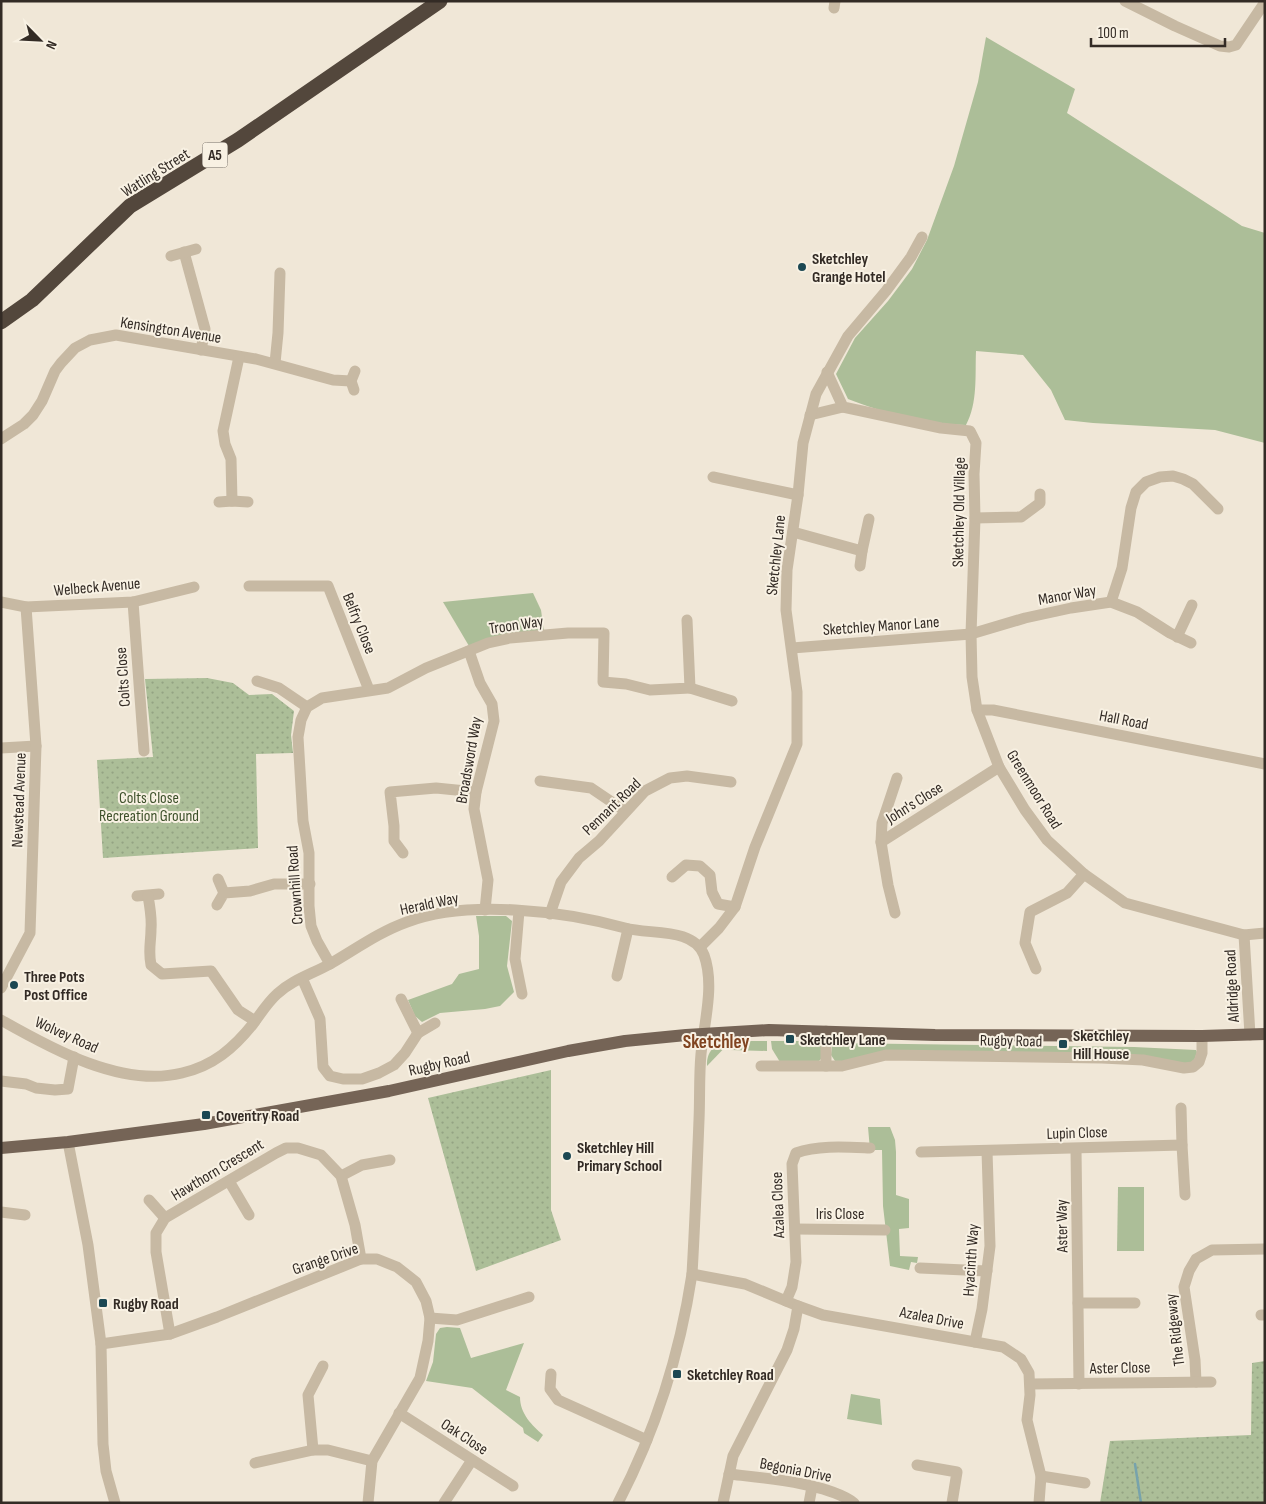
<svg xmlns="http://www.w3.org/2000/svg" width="1266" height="1504" font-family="'Sofia Sans Condensed',sans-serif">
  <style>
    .grass { fill: #acbe98 }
    .park { fill: url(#park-dots) }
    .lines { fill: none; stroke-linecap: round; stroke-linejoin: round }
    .stream { stroke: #77a3ac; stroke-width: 2.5 }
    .minor { stroke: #c7b9a3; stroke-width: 11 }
    .major { stroke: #756456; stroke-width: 12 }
    .highway { stroke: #53473c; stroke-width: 15 }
    .poi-dot { fill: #1c4853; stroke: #f8f1e3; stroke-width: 2 }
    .labels { text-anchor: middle; stroke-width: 4; stroke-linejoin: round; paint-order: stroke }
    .shield { fill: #f8f1e3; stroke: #6e665e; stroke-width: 1 }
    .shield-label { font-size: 15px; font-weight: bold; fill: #332b25 }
    .street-label { font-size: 16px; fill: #332b25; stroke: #f8f1e3 }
    .poi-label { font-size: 16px; font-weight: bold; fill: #332b25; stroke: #f8f1e3; text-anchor: start }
    .park-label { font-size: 16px; fill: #3d502a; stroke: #f8f1e3 }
    .quarter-label { font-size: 19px; font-weight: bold; fill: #804420; stroke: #f8f1e3 }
  </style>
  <defs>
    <pattern id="park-dots" width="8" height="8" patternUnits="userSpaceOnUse" patternTransform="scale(1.25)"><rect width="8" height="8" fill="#acbe98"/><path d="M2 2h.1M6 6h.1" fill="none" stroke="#94a383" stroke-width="1.8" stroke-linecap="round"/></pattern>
  </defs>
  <rect width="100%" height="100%" fill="#f0e7d7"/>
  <g class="grass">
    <path d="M986 37 1075 89 1067 113 1242 226 1265 233V443L1215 430 1093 423 1065 420 1051 390 1023 355 976 351C975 375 978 403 966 425 927 424 883 413 848 399L836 374 855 338 888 301 912 269 927 240 954 166 978 82Z"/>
    <path d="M533 593 541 610 544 631 469 646 443 602Z"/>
    <path d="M476 916H506L512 921 507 966 514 992 500 1006 485 1009 440 1013 422 1022 415 1016 408 1000 452 984 459 974 479 969V936Z"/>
    <path d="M733 1039 707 1066C706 1049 718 1042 733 1039Z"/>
    <path d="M737 1041H767V1051L730 1050Z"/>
    <path d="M771 1041H815L822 1046 821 1059 818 1062H780L772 1049Z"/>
    <path d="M834 1043 1134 1047 1196 1050 1197 1052 1193 1064 891 1053 843 1063 835 1061 831 1055 832 1046Z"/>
    <path d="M868 1127H890L895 1140 896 1152V1195L909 1199V1228L899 1229 900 1256 918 1257 917 1263 911 1262 909 1270 890 1266 883 1206 882 1150H870Z"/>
    <path d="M1118 1187H1144V1251H1117Z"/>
    <path d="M447 1327 460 1328 471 1358 524 1343 506 1390 520 1397C520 1414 532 1425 543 1435L538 1442 524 1433 523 1428 472 1388 426 1381 433 1362 436 1334 440 1328Z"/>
    <path d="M851 1394 880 1399 882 1425 847 1419Z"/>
  </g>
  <g class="park">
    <path d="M207 678 233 683 249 695 272 694 294 711 291 735 293 753 256 754 258 848 103 858 97 760 153 757 145 679Z"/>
    <path d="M551 1070V1210L561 1240 476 1271 428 1098Z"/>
    <path d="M1265 1361V1503H1100L1110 1441 1251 1435 1252 1363Z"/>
  </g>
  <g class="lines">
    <path class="stream" d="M1135 1464 1141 1503"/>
    <g class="minor">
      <path d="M1125 1 1175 26 1220 46 1229 47 1236 45 1265 2"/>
      <path d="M834 8 835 1"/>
      <path d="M184 252 205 329 201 350"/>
      <path d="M171 256 196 249"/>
      <path d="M275 363 278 333 280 273"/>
      <path d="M827 372 843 407 941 428 970 431 976 443 974 474 975 518 971 634 972 677 977 710 999 767 1025 810 1047 840 1084 874 1125 903 1244 935 1265 933"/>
      <path d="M354 390 351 381 355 371"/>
      <path d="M810 415 843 407"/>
      <path d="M1 439 24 424 33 415 42 401 55 371 61 363 75 348 90 340 116 335 256 359 333 380 351 381"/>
      <path d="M713 477 798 495"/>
      <path d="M232 501 231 459 225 444 223 431 239 357"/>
      <path d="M219 502 232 501 248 502"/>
      <path d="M975 518 1021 517 1040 503V494"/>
      <path d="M793 532 862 551 869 519"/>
      <path d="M860 566 862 551"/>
      <path d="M249 586H328L369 690"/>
      <path d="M1 602 26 607 133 602 194 587"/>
      <path d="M133 602 144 751"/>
      <path d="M1111 602 1122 568 1131 508 1136 492 1146 482 1160 477 1173 476 1183 479 1193 484 1218 509"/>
      <path d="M1177 637 1192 605"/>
      <path d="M792 648 971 634 1025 618 1071 608 1111 602 1137 612 1170 633 1191 643"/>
      <path d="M469 651 480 683 492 704 494 721 476 792 474 809 488 880 485 910"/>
      <path d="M257 681 279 688 307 707"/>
      <path d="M690 688 732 701"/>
      <path d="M977 710H993L1265 764"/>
      <path d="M1 748 36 746"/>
      <path d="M540 781 591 788 625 811"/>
      <path d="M881 842 882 823 897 778"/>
      <path d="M403 853 394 841V826L390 792 436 788 476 792"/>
      <path d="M672 877 686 865 700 866 710 875 712 892 718 904 735 907"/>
      <path d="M218 879 224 893"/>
      <path d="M137 896 159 894"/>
      <path d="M148 896C150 907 152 918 151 929 151 942 148 951 151 965L162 974 211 971 238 1010 255 1021"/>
      <path d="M217 905 224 893 250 891 274 884H310"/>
      <path d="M519 911 515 959 522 994"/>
      <path d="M895 913 888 885 881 842 999 767"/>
      <path d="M550 914 561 882 579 858 599 841 645 791 670 778 687 776 731 782"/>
      <path d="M1244 935 1250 1035"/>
      <path d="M700 947 719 928 735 907 755 847 797 744V692L786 610 787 570 798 495 803 443 816 394 848 336 886 291 911 257 922 237"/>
      <path d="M330 964 317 941 311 926 309 906V853L303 821 298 737 301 720 307 707 322 698 388 688 426 668 488 643 510 638 568 633H604L603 682 626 684 650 690 690 688 687 620"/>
      <path d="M1036 969 1025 943 1030 912 1067 893 1084 874"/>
      <path d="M617 976 628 929"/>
      <path d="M302 978 320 1019 323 1067 330 1076 343 1079H362L379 1073 394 1065 405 1053 418 1033 435 1023"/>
      <path d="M1 988 30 933 36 746 26 607"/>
      <path d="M401 999 418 1033"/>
      <path d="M1 1020C52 1049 122 1088 182 1073 213 1066 234 1048 253 1024 261 1013 268 1002 277 994 292 980 312 974 330 964 356 949 379 932 407 922 468 899 563 911 625 928 650 935 693 927 704 955 715 985 704 1023 701 1054 699 1075 700 1098 699 1120 697 1171 695 1223 692 1274 680 1353 655 1432 618 1503"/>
      <path d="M761 1066H842L886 1055 1102 1058 1143 1060 1184 1068 1193 1067 1199 1062 1202 1053V1036"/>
      <path d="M826 1066V1031"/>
      <path d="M1 1081 26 1084 36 1088 55 1090 68 1089 74 1057"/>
      <path d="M1181 1108 1182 1145"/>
      <path d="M68 1142 88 1245 101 1344 103 1444 106 1471 115 1503"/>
      <path d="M1076 1149 1079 1384"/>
      <path d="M921 1152 1182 1145 1185 1195"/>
      <path d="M341 1176 362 1165 390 1160"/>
      <path d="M229 1181 249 1215"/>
      <path d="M149 1200 165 1218"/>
      <path d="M1 1212 25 1215"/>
      <path d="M795 1229 885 1230"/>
      <path d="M920 1268 987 1271"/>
      <path d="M692 1274 745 1284 798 1306 823 1315 1003 1347 1021 1359 1029 1373 1030 1395 1027 1420 1041 1476 1039 1503"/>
      <path d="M786 1301 792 1287 796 1262 792 1164 796 1153C818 1145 846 1147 870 1148"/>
      <path d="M1078 1303H1135"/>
      <path d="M1261 1315H1265"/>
      <path d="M430 1318 457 1320 529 1297"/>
      <path d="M170 1334 156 1252V1233L165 1218 276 1153 286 1148H298L321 1155 341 1176 355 1225 361 1259"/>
      <path d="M975 1342 982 1309 990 1246 987 1151"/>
      <path d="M101 1344 170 1334 217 1317 361 1259H377L397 1267 416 1282 426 1301 430 1318 428 1341 420 1378 372 1461 368 1503"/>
      <path d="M323 1366 308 1395 313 1450H328L372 1461"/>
      <path d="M551 1374 550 1389 558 1400 647 1440"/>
      <path d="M1196 1382 1195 1360 1184 1287 1189 1271 1196 1259 1212 1250 1265 1249"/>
      <path d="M1030 1384 1211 1382"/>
      <path d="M399 1413 513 1486"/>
      <path d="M255 1463 313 1450"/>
      <path d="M917 1465 957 1472 952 1503"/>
      <path d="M729 1474C763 1478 828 1483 854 1503"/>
      <path d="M1041 1476 1085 1483"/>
      <path d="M444 1503 472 1460"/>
      <path d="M723 1503 733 1456 787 1350 794 1329 798 1306"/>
      <path d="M809 1503 812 1487"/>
    </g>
    <path class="major" d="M1 1148 68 1142 204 1124 389 1091 568 1051 625 1041 686 1035 769 1030 935 1035 1202 1036 1265 1034"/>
    <path class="highway" d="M1 322 32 300 130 206 238 140 440 1"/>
  </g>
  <g class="poi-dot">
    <circle cx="802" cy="267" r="5"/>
    <circle cx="14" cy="985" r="5"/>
    <rect x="785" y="1034" width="10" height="10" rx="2.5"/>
    <rect x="1058" y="1039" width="10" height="10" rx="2.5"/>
    <rect x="201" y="1110" width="10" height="10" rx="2.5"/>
    <circle cx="567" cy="1156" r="5"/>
    <rect x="98" y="1298" width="10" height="10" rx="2.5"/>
    <rect x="672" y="1369" width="10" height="10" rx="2.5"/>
  </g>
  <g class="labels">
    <rect class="shield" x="202.5" y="142.5" width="25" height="25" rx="4"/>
    <g class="shield-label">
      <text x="215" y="160">A5</text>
    </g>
    <g class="street-label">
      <text transform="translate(155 172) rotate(-32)" y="6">Watling Street</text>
      <text transform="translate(171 329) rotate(9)" y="6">Kensington Avenue</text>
      <text transform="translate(958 512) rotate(-89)" y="6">Sketchley Old Village</text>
      <text transform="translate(775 555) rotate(-84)" y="6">Sketchley Lane</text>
      <text transform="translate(97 586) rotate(-5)" y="6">Welbeck Avenue</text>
      <text transform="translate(1067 594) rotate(-10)" y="6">Manor Way</text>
      <text transform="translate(360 623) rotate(68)" y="6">Belfry Close</text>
      <text transform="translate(516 624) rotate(-8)" y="6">Troon Way</text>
      <text transform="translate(881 625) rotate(-4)" y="6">Sketchley Manor Lane</text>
      <text transform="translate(122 677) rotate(-94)" y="6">Colts Close</text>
      <text transform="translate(1124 719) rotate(11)" y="6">Hall Road</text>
      <text transform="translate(468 760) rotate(-80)" y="6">Broadsword Way</text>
      <text transform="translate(1035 789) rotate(58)" y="6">Greenmoor Road</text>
      <text transform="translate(18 800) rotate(-88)" y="6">Newstead Avenue</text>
      <text transform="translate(914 802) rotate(-32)" y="6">John's Close</text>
      <text transform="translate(611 806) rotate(-44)" y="6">Pennant Road</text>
      <text transform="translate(294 885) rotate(-94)" y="6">Crownhill Road</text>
      <text transform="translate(429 903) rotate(-12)" y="6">Herald Way</text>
      <text transform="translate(1231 986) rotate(-93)" y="6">Aldridge Road</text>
      <text transform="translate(67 1034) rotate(24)" y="6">Wolvey Road</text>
      <text transform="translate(1011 1040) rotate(1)" y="6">Rugby Road</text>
      <text transform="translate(439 1063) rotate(-13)" y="6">Rugby Road</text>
      <text transform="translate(1077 1132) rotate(-2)" y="6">Lupin Close</text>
      <text transform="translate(217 1169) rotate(-31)" y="6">Hawthorn Crescent</text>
      <text transform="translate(777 1205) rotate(-92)" y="6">Azalea Close</text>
      <text x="840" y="1219">Iris Close</text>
      <text transform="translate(1061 1226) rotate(-91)" y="6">Aster Way</text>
      <text transform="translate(325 1258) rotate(-19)" y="6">Grange Drive</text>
      <text transform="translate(970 1260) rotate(-86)" y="6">Hyacinth Way</text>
      <text transform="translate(932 1317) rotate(11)" y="6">Azalea Drive</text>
      <text transform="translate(1174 1330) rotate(-97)" y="6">The Ridgeway</text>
      <text transform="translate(1120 1367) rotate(-1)" y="6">Aster Close</text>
      <text transform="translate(465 1436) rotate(33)" y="6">Oak Close</text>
      <text transform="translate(796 1469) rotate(11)" y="6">Begonia Drive</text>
    </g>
    <g class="poi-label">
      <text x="812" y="264">Sketchley<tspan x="812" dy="18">Grange Hotel</tspan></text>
      <text x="24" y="982">Three Pots<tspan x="24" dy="18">Post Office</tspan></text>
      <text x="1073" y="1041">Sketchley<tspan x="1073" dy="18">Hill House</tspan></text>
      <text x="800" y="1045">Sketchley Lane</text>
      <text x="216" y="1121">Coventry Road</text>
      <text x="577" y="1153">Sketchley Hill<tspan x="577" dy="18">Primary School</tspan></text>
      <text x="113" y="1309">Rugby Road</text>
      <text x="687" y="1380">Sketchley Road</text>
    </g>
    <g class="park-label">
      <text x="149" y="803">Colts Close<tspan x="149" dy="18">Recreation Ground</tspan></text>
    </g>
    <g class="quarter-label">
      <text x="716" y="1048">Sketchley</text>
    </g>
  </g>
  <rect width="1266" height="1504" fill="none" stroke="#332b25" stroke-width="5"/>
  <g transform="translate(40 40) rotate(114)" stroke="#f8f1e3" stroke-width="4" paint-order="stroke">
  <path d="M0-4L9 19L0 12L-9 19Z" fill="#332b25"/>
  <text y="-8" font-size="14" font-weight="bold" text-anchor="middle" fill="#332b25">N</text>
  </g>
  <path d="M1091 38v8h134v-8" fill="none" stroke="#332b25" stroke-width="2.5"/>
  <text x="1098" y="38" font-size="15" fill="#332b25" stroke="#f8f1e3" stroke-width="4" paint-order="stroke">100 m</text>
</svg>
